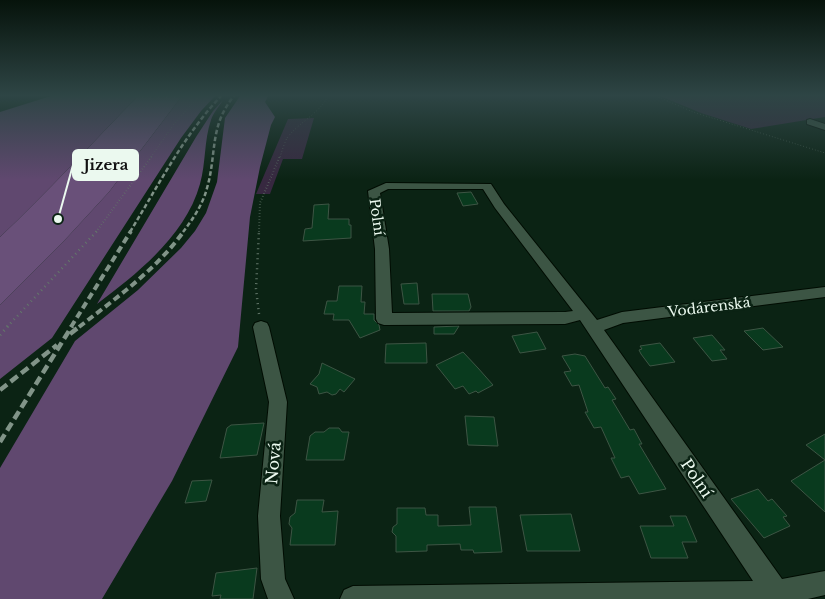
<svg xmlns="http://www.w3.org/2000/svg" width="825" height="599" font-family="'Libre Baskerville',serif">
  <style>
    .green { fill: #372840 }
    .forest { fill: #60486f }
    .water { fill: #695079 }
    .building { fill: #093a1e; stroke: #3d5544 }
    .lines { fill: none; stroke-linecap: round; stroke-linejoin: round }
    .minor-casing { stroke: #000c02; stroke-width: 2 }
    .path-far3 { stroke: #63776a; stroke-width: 1; stroke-dasharray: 0.5 2.5; stroke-linecap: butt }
    .path-far2 { stroke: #63776a; stroke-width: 2; stroke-dasharray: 0.5 2.5; stroke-linecap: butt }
    .path-far1 { stroke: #63776a; stroke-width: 2.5; stroke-dasharray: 1 4; stroke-linecap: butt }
    .path { stroke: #63776a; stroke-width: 3; stroke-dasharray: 1 4.5; stroke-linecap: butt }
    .minor { fill: #3c5544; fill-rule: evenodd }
    .rail-far2 { stroke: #819488; stroke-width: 2.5; stroke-dasharray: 4.5 2.5; stroke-linecap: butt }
    .rail-far1 { stroke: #819488; stroke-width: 4; stroke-dasharray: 7 4; stroke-linecap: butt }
    .rail { stroke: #819488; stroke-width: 4.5; stroke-dasharray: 9 4.5; stroke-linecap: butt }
    .labels { text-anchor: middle; stroke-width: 5; stroke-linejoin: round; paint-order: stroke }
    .street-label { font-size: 14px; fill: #ebf9ef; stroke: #0b2314 }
    .near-street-label { font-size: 16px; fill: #ebf9ef; stroke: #0b2314 }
    .leader { fill: none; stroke: #ebf9ef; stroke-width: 2 }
    .callout-dot { fill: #ebf9ef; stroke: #0b2314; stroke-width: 2 }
    .callout { fill: #ebf9ef; stroke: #ebf9ef; stroke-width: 2 }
    .callout-label { font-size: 15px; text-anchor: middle; font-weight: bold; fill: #111 }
  </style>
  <rect width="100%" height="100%" fill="#0b2314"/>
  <g class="green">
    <path d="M660 96H825V117L751 129 701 113Z"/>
    <path d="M314 118 302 159H283L270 194H256L288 119Z"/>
  </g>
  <g class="forest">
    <path d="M51 96H138C92 143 48 192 0 237V112Z"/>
    <path d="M182 96H215L201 111 181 138 52 338 0 379V305L63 242 109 192Z"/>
    <path d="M240 96H268L265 102 275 117 271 125 260 167 250 217 238 347 172 481 102 599H0V468L75 341 138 290 181 248 195 231 206 213 217 182 225 118Z"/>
    <path d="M223 100C219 107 213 113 211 120 204 140 206 163 200 184 186 235 138 273 97 304L196 137 213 111Z"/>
  </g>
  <path class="water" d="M138 96H182L109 192 63 242 0 305V237C48 192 92 143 138 96Z"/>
  <g class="building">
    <path d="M471 192 478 204 463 206 457 193Z"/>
    <path d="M329 204 328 219H349V225H351V238L303 241 305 229 312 228 314 205Z"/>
    <path d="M417 283 419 304H404L401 284Z"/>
    <path d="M339 286H362L361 302H365L364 314H374V320L379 325 380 330 360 338 349 320H333L334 314H324L327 301H337Z"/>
    <path d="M432 294H468L471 307 469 311H433Z"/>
    <path d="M459 326 454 334H434V327Z"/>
    <path d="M763 328 783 347 763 350 744 331Z"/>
    <path d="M537 332 546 349 520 353 512 336Z"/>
    <path d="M712 335 725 350H720L727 359 712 361 693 338Z"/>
    <path d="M426 343 427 363H385L386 344Z"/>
    <path d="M660 343 675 362 650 366 641 354 639 350 642 349 640 346Z"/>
    <path d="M463 352 478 368 493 385 478 393 476 391 469 394 463 386 455 389 436 365Z"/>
    <path d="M575 354 585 356 605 388 608 387 616 399 612 400 630 430 634 429 642 444H639L666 489 639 494 629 476 621 478 611 458H615L601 427 594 428 585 412H588L579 385 572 386 564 372 571 371 562 356Z"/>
    <path d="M322 363 355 379 344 392 340 389 336 394 332 395 327 392 319 394 317 387 310 384 319 374Z"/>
    <path d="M465 416 494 417 498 446 468 445Z"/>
    <path d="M264 423 257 455 220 458 227 428 231 425Z"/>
    <path d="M329 428H339L342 432H349L344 460H306L310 436 315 432H324Z"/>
    <path d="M825 434V512L791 481 825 460 806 445Z"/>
    <path d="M212 480 206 501 185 503 192 481Z"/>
    <path d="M758 489 768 501 772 499 787 516 783 517 790 526 764 538 731 499Z"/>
    <path d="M297 500H324L322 512 338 511 335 545H290L292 528 289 524 290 517 295 513Z"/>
    <path d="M469 507H496L502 552 474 553 473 550H461L460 544 427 545V551L396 552V536L392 532 393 527 397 524V508H425L426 515H438V526L471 525Z"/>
    <path d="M571 514 580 551H527L520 515Z"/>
    <path d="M670 516H686L697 542H682L688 558H651L640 526H674Z"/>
    <path d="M257 568 253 599H220L221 595 212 596 216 573Z"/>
  </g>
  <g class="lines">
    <defs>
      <g id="minor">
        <path d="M810 119 825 124V130L807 124V120Z"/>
        <path d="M386 183 491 184 504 204 597 320 622 312 825 287V297L623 323 604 330 782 579 825 571V595L808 599H340L344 590 353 586 753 581 580 320 565 324 384 325 378 323 376 319 375 249 368 191ZM388 189H483L495 208 573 311 565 312 392 313 389 249 380 193Z"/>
        <path d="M261 321 267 323 269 327 287 402 280 516 285 579 294 599H268L261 579 258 516 269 402 253 327 255 323Z"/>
      </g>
    </defs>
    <use href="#minor" class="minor-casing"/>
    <g class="path-far3">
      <path d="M656 96 693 112 825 153"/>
      <path d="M151 157 174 124 199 96"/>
      <path d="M280 157C282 151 284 144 287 138 299 122 319 114 328 96"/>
    </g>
    <g class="path-far2">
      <path d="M96 232 152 156"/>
      <path d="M259 232 260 203 280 156"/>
    </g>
    <g class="path-far1">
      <path d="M259 314 256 289 259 231"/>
      <path d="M7 327 97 231"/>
    </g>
    <path class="path" d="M0 335 8 326"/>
    <use href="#minor" class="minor"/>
    <g class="rail-far2">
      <path d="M130 232C158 186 184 135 221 96"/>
      <path d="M183 232C193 219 203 204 207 188 217 154 209 126 234 96"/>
    </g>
    <g class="rail-far1">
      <path d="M71 327 131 231"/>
      <path d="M79 327C116 298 156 270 184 231"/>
    </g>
    <g class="rail">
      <path d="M70 334 80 326"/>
      <path d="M0 390 57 345"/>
      <path d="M0 442 72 326"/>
    </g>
  </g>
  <linearGradient id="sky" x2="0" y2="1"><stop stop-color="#06130b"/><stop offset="0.53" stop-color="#2e4545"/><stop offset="1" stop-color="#2e4545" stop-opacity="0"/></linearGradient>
  <rect width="825" height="180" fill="url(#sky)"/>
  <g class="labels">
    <g class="street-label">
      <text transform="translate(377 217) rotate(82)" y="5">Polní</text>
      <text transform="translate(709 307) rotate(-7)" y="5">Vodárenská</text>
    </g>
    <g class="near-street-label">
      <text transform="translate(273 463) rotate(-85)" y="6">Nová</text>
      <text transform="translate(697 478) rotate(56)" y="6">Polní</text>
    </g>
  </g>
  <path class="leader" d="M58 219L73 165"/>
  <circle class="callout-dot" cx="58" cy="219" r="5"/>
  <rect class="callout" x="73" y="150" width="65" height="30" rx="5"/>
  <g class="callout-label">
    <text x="106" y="170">Jizera</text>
  </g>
</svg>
